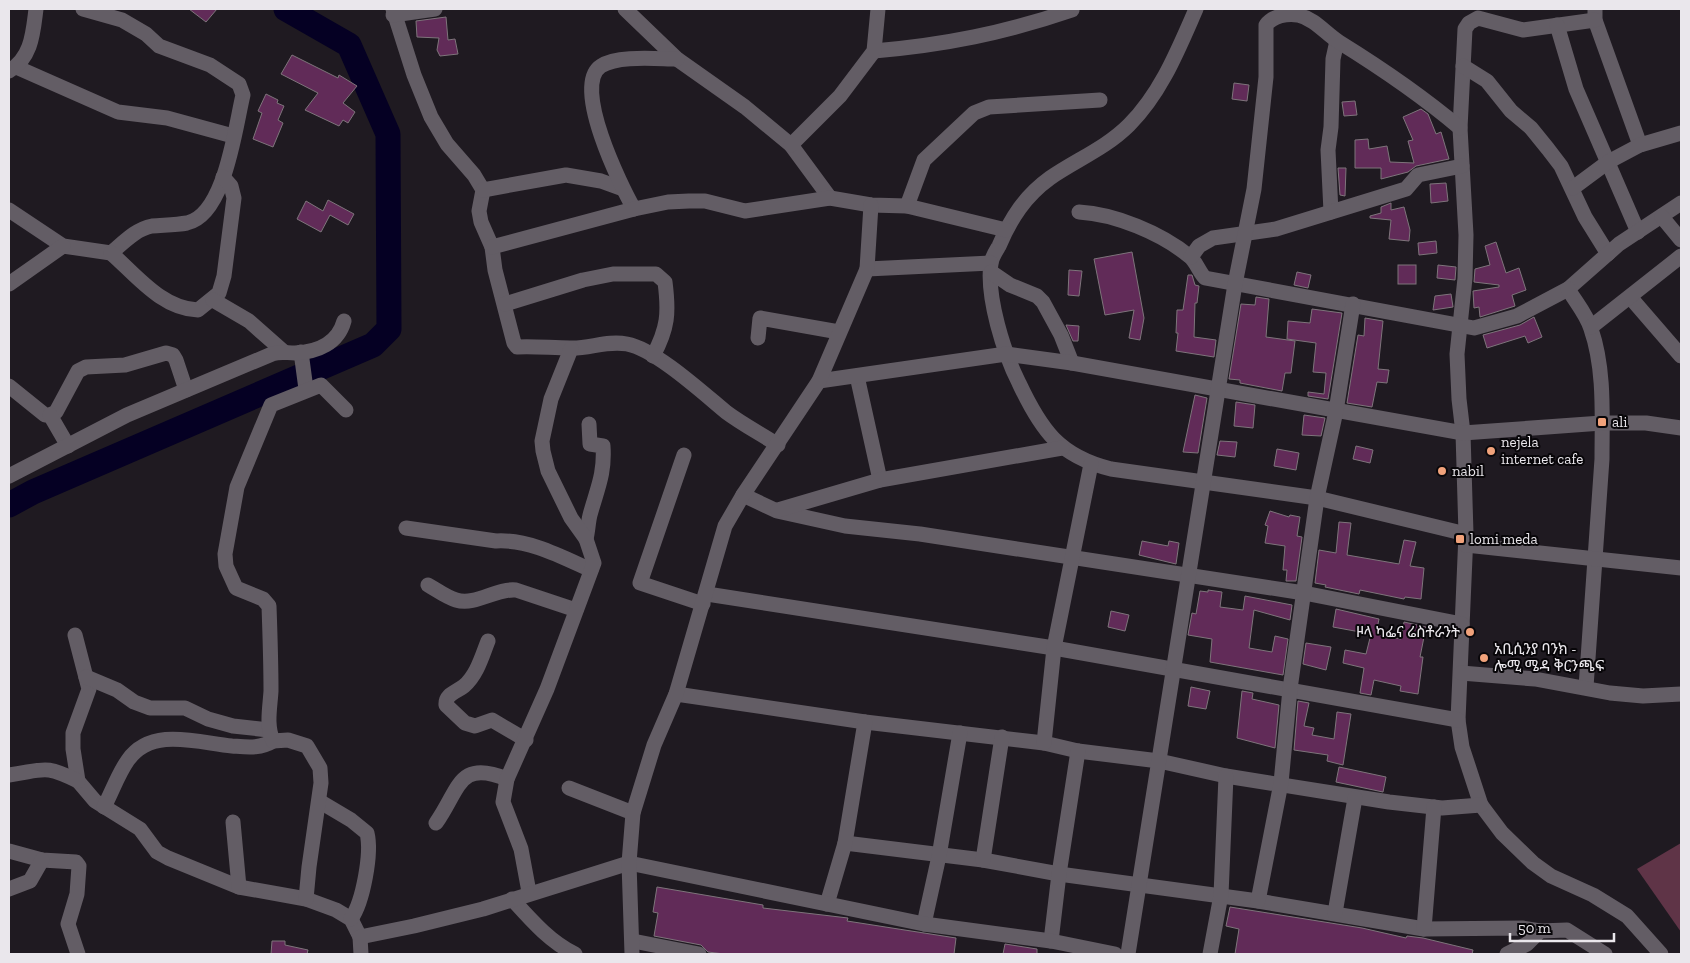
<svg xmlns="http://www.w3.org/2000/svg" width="1690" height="963" font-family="'Zilla Slab','Noto Sans Ethiopic',serif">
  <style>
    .green { fill: #5f3447 }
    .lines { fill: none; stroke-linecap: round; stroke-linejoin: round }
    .river { stroke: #050023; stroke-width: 25 }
    .building { fill: #612b58; stroke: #7e747b }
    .minor { stroke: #635d65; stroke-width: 15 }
    .poi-dot { fill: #f1a27b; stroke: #080609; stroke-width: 2 }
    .labels { text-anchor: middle; stroke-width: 4; stroke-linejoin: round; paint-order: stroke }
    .poi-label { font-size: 15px; fill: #eae7ec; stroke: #080609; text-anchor: start }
  </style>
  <rect width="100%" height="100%" fill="#1f1a21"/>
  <path class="green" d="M1681 843V932L1637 869Z"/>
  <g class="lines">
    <path class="river" d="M9 505 33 492 373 345 389 329 388 134 349 45 286 9"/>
  </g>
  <g class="building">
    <path d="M189 9H217L206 22Z"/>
    <path d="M446 17 448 40 455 39 458 54 440 56 437 50 439 38 417 37 416 21Z"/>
    <path d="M292 55 338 78 339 75 357 86 343 103 355 112 348 123 343 120 339 126 305 110 318 93 281 74Z"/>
    <path d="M1234 83 1249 85 1247 101 1232 99Z"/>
    <path d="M266 94 278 100 277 103 284 106 278 120 283 123 273 147 253 139 262 113 258 111Z"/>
    <path d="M1355 101 1357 115 1344 116 1342 102Z"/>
    <path d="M1421 109 1428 114 1436 134 1441 132 1449 159 1416 166 1408 172 1381 179V168H1355V140L1368 139 1369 149 1387 146 1390 162 1414 163 1408 141 1413 140 1403 117Z"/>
    <path d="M1338 168H1346L1345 196 1340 195Z"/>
    <path d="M1446 183 1448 201 1431 203 1430 184Z"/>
    <path d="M328 200 354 214 348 225 330 215 321 232 297 219 306 201 323 211Z"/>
    <path d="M1391 203V210L1404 207 1410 230 1409 241 1389 239 1391 220 1370 218V216L1381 213V207Z"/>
    <path d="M1436 241 1437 253 1419 255 1418 243Z"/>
    <path d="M1496 242 1506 273 1519 268 1526 290 1512 295 1515 306 1480 317 1479 307 1474 308 1473 291 1499 287V285L1474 282 1475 269 1490 265 1485 246Z"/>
    <path d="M1132 252 1144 318 1140 340 1129 338 1134 310 1105 315 1094 259Z"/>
    <rect x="1398" y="265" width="18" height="19"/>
    <path d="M1438 265 1456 267 1455 280 1437 278Z"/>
    <path d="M1069 270 1082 271 1079 296 1068 295Z"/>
    <path d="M1297 272 1311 275 1308 288 1294 285Z"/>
    <path d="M1188 275H1192L1195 285 1199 286 1197 303H1195L1194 337 1216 340 1214 357 1176 351 1178 333H1176L1177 310H1183Z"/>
    <path d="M1451 294 1453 307 1433 310 1435 296Z"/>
    <path d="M1256 297 1269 299 1266 337 1295 341 1291 373H1285L1282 391 1240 383V380L1229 379 1241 304 1255 305Z"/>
    <path d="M1312 309 1342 313 1328 399 1308 396V392L1324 394 1326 373 1313 372 1316 343 1287 339 1288 321 1310 323Z"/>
    <path d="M1534 317 1542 337 1528 343 1525 336 1487 348 1483 335 1520 325Z"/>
    <path d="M1365 318 1383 321 1378 369 1389 370 1387 383 1377 382 1372 407 1347 403 1358 335 1364 336Z"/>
    <path d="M1066 325 1079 326 1078 341H1073Z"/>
    <path d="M1195 395 1207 398 1198 453 1183 452Z"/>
    <path d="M1236 402 1255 405 1253 428 1234 426Z"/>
    <path d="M1304 415 1325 418 1321 436 1302 435Z"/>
    <path d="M1220 441 1237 442 1235 457 1217 455Z"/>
    <path d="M1356 446 1373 450 1370 463 1353 459Z"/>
    <path d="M1277 449 1299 453 1296 470 1274 466Z"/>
    <path d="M1270 511 1289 517 1290 515 1300 517 1297 536 1302 537 1296 581H1286L1287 570H1283L1285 546 1265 543 1268 526 1265 525Z"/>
    <path d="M1339 522 1351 523 1347 555 1399 564 1404 540 1416 542 1410 566 1424 568 1421 599 1405 597 1404 599 1360 590 1359 594 1325 587 1326 585 1315 583 1319 550 1336 553Z"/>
    <path d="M1142 541 1168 546 1169 541 1179 543 1176 564 1139 555Z"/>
    <path d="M1208 590 1222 592 1220 607 1243 610 1245 596 1292 605 1290 620 1254 610 1249 648 1272 652 1275 636 1288 639 1283 675 1210 662 1212 639 1188 635 1192 613 1196 614 1200 591 1208 592Z"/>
    <path d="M1336 609 1379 619 1376 634 1401 639 1404 622 1426 627 1420 657H1423L1418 694 1400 691 1401 686 1374 680 1371 695 1360 693 1364 668 1343 663 1345 650 1366 654 1371 634 1333 627Z"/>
    <path d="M1111 611 1129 615 1125 631 1108 627Z"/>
    <path d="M1306 643 1331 647 1326 670 1303 664Z"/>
    <path d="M1191 687 1210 691 1206 709 1188 706Z"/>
    <path d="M1242 691 1253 693 1252 699 1279 705 1275 748 1237 738Z"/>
    <path d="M1298 701 1309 703 1304 726 1314 728 1312 735 1334 739 1337 712 1351 714 1343 765 1327 761 1328 755 1294 750Z"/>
    <path d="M1339 767 1386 777 1383 792 1336 782Z"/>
    <path d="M657 887 763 905V908L848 918 847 921 956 938 954 954H724L708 952 701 945 654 936 658 913 653 912Z"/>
    <path d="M1230 907 1362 928 1406 938 1407 936 1423 938 1473 950 1472 954H1235L1239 929 1226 926Z"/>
    <path d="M272 941H285V945L308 950 307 954H271Z"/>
    <path d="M1005 944 1037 949V954H1003Z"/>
  </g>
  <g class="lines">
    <g class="minor">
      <path d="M393 9 414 75 431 117 447 144 474 175 483 190 479 211 481 222 492 247 495 270 514 343 517 347C535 346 552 348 570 348 589 349 607 340 627 344 655 349 703 393 726 412 742 424 761 434 778 445"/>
      <path d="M625 9 677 59 745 107 791 145 830 198"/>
      <path d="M1196 9C1178 50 1161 93 1129 125 1106 148 1076 160 1050 178 1025 196 1011 218 999 246 996 251 992 257 991 263 986 297 1004 353 1019 383 1041 430 1059 456 1111 469L1317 498 1466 534"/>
      <path d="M1595 9V20L1640 145"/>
      <path d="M393 15 435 9"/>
      <path d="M1595 20 1523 30 1478 18 1469 23 1465 29 1460 128 1466 235 1465 278 1457 354 1459 399 1463 433 1466 534 1458 720 1462 747 1481 805 1502 833 1533 863 1551 876 1593 895 1627 916 1661 954"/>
      <path d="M1557 25 1576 89 1638 232"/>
      <path d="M874 51C944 45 1005 33 1072 10"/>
      <path d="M1463 66 1487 81 1511 111 1531 128 1548 149 1561 166 1585 217 1608 254"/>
      <path d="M16 67 118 112 167 118 233 136"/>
      <path d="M9 71C32 58 33 32 36 9"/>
      <path d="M791 145 840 96 874 51 878 9"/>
      <path d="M1573 188 1608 162 1640 145 1681 133"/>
      <path d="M483 190 566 175 601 181 623 189"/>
      <path d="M907 206 924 160 974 113 989 107 1100 100"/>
      <path d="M634 209C621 186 571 85 601 66 618 55 657 59 677 59"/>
      <path d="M9 210 63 246 111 253C124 242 136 229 152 226 164 225 176 225 187 223 225 215 235 128 243 95L239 84 210 65 159 46 146 34 122 20 83 9"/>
      <path d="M1079 212C1115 214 1161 233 1189 256 1196 261 1199 272 1205 278L1474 328 1517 316 1568 289 1619 244 1681 203"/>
      <path d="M1331 212 1328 150 1331 127 1333 59 1337 41"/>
      <path d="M1662 217 1681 240"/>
      <path d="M492 247 634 209 668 202 689 201H705L745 211 830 198 871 205 907 206 1006 230"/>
      <path d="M111 253C136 275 162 309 198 310L219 293 224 276 234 198 231 186 223 177"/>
      <path d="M1191 257 1199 246 1213 238 1276 229 1406 189 1418 175 1462 166"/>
      <path d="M867 269 991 263"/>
      <path d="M991 272 1010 285 1037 296 1043 302 1061 335 1072 363"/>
      <path d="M9 284 63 246"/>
      <path d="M1568 289C1575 301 1587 315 1591 329 1605 369 1602 417 1602 459L1586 687"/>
      <path d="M1630 297 1681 356"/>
      <path d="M213 300 249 321 283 351"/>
      <path d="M505 304 583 280 613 274H656L665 282C669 313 668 328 653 356"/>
      <path d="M1591 327 1681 256"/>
      <path d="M758 338 760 318 839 332"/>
      <path d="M301 352 306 389"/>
      <path d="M857 376 880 480"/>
      <path d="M819 381 1006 354 1072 363 1463 433 1602 423H1646L1681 428"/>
      <path d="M9 386 45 415H50L56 412 78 371 86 367 125 365 166 353 173 355 176 360 186 390"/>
      <path d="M50 415 68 446"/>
      <path d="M684 455 640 583 703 604"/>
      <path d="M9 476 127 415 272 354C281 351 286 353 295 353 318 352 338 343 344 321"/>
      <path d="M743 495 777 511 845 526 920 534 1304 593 1462 624"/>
      <path d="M778 510 880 480 1062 448"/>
      <path d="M406 528 496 541C529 539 562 557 591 570"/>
      <path d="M586 539C588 531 588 523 590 515 597 489 605 474 603 446L590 444 589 424"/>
      <path d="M1466 545 1681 568"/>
      <path d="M428 585C437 590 446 597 456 600 476 606 496 588 516 590L576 610"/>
      <path d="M707 594 1054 648 1458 720"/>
      <path d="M75 635 89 689 73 733V749L78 781 95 801 140 829 157 852 168 858 239 887 306 899 336 910 351 919 360 937"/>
      <path d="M488 641C482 656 477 675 464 686 457 692 445 694 446 705L465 723 475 726 492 720 526 740"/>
      <path d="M1461 673 1535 679 1610 693 1643 696 1681 694"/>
      <path d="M86 677 117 690 134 702 150 708H185L208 719 233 726 269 730"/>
      <path d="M676 694 865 722 1044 743 1078 751 1159 761 1226 776 1389 802 1442 808 1481 805"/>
      <path d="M1044 743 1054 648 1091 464"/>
      <path d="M9 775C45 770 43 764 78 781"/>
      <path d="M569 788 633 813"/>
      <path d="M319 801 351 820 367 833C372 853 363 902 351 919"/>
      <path d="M104 807C112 792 118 774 128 760 152 726 199 743 232 746 247 747 260 749 273 741"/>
      <path d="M233 822 239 887"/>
      <path d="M436 823C460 789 458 759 507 779"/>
      <path d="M845 843 983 860 1059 874 1258 901 1424 929 1522 928 1540 931 1567 930 1605 954"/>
      <path d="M9 851 42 860 76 862 79 866 77 894 68 924 78 954"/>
      <path d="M983 860 1002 737"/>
      <path d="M9 889 30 881 42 860"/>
      <path d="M529 892 521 849 503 802 507 779 547 689 594 563 586 539 571 518 548 471 543 451 542 441 551 399 571 349"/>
      <path d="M306 899 309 867 321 783 320 768 307 746 288 740 273 741C266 725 270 708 271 691 271 663 270 634 269 606L263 599 236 588 226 566 225 554 237 487 271 405 321 385 346 410"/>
      <path d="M512 899C531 920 550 942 575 954"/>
      <path d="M1258 901 1281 783 1290 689 1317 498 1336 411 1353 304"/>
      <path d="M827 904 845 843 865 722"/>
      <path d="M1335 913 1355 798"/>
      <path d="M924 924 939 856 960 733"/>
      <path d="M1424 929 1434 807"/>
      <path d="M633 941 699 954"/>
      <path d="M1051 941 1059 874 1078 751"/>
      <path d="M361 954 360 937 414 926 483 909 629 863 924 924 1051 941 1115 954"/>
      <path d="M632 954 629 863 633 813 654 745 676 694 725 526 743 495 819 381 867 269 871 205"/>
      <path d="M1128 954 1235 284 1254 189 1266 77V25C1273 16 1287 13 1298 15 1315 19 1325 33 1339 42 1381 68 1422 96 1460 128"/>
      <path d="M1210 954 1221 895 1226 776"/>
      <path d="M1507 954 1527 944 1540 931"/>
    </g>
  </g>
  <g class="poi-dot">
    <rect x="1597" y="417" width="10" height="10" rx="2.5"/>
    <circle cx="1491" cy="451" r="5"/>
    <circle cx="1442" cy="471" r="5"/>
    <rect x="1455" y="534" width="10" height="10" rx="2.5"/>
    <circle cx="1470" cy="632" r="5"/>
    <circle cx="1484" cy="658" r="5"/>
  </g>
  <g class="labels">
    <g class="poi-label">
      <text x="1612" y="427">ali</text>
      <text x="1501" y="447">nejela<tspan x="1501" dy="17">internet cafe</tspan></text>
      <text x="1452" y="476">nabil</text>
      <text x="1470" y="544">lomi meda</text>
      <text x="1460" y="637" text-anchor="end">ዞላ ካፌና ሬስቶራንት</text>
      <text x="1494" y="654">አቢሲንያ ባንክ -<tspan x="1494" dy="17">ሎሚ ሜዳ ቅርንጫፍ</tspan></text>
    </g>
  </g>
  <rect width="1690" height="963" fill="none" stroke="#eae7ec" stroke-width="20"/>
  <path d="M1510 933v8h104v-8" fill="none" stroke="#eae7ec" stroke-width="2.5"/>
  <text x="1518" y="933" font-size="15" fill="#eae7ec" stroke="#080609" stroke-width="4" paint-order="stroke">50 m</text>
</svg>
